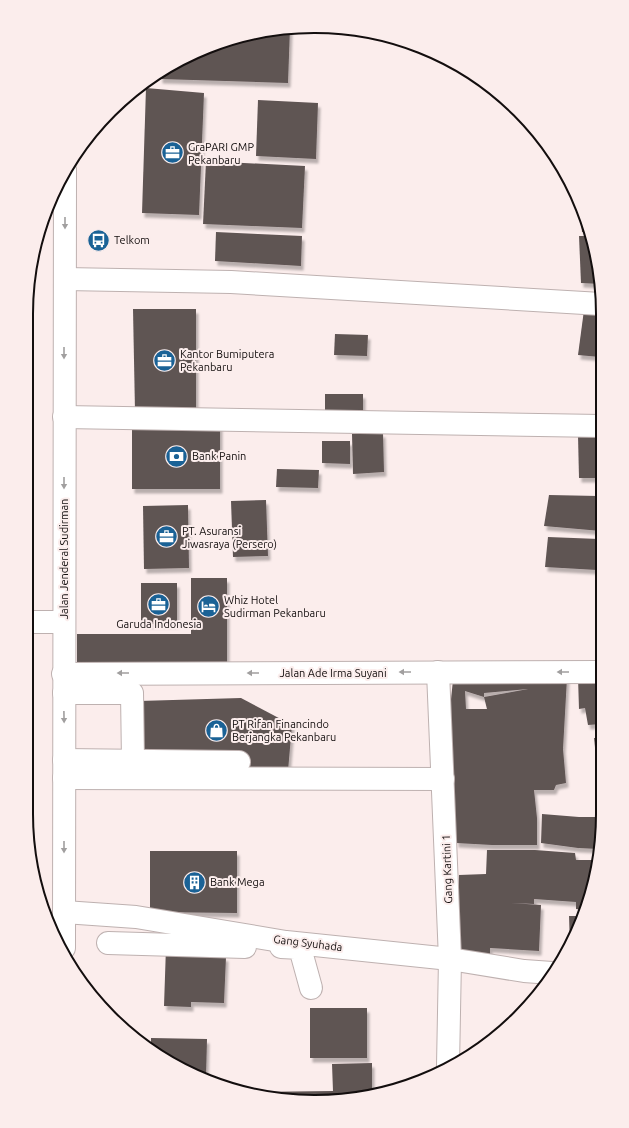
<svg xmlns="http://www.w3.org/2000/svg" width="629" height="1128" font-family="Ubuntu,sans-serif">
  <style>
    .building { fill: #5f5453; fill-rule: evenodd; filter: url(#shadow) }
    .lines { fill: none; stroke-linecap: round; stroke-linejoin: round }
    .minor-casing { stroke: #beb1b0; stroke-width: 24 }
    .major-casing { stroke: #beb1b0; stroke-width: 24 }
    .minor { stroke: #fff; stroke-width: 22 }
    .major { stroke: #fff; stroke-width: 22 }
    .oneway { fill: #a19f9f }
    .labels { text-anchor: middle; stroke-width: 4; stroke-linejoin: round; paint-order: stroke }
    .poi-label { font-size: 11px; fill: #130e0e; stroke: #fbedec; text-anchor: start }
    .street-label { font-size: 11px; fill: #130e0e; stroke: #fbedec }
    .rim { fill: none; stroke: #130e0e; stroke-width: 2 }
  </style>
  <defs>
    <filter id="shadow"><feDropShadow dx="2.5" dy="4.5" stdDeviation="1" flood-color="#0004"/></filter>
  </defs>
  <rect width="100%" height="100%" fill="#fbedec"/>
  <g class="building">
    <path d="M290 28 288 83 160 79V72L187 56 240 36Z"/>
    <path d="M146 88 204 93 199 215 142 213Z"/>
    <path d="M258 100 318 103 316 159 256 156Z"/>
    <path d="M206 161 305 166 302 228 203 224Z"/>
    <path d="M580 207 588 222 590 232H582Z"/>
    <path d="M216 232 302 236 301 266 215 261Z"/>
    <path d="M579 236H591L601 277V284L581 283Z"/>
    <path d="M133 309H196V411H135Z"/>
    <path d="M584 310H601L600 357 578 355Z"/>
    <path d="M335 334 368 335 367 356 334 355Z"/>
    <rect x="325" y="394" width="38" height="23"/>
    <rect x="132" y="423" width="88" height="66"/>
    <path d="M383 433 384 472 353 474 352 434Z"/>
    <path d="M578 435 601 437 598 478H579Z"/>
    <path d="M322 441H350V464L322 463Z"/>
    <path d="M277 469 319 470 318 488 276 487Z"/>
    <path d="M549 495 598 496 601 531 544 526Z"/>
    <path d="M266 500 268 556 233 557 231 501Z"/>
    <path d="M188 505 189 568 144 569 143 506Z"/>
    <path d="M548 537 599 539 597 570 545 567Z"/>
    <path d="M191 578H227V666H77V634H191Z"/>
    <rect x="141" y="583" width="36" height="41"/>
    <path d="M600 621H602V632H601Z"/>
    <path d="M578 677H601V724L588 725 585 708 579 709Z"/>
    <path d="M567 678 563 749 566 783 556 785 554 790H534L537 818V845H492L456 843 450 709 453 680ZM528 689 484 697 487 709H466L465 691 484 697V693Z"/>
    <path d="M241 698 292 725 288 771 143 761 139 701Z"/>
    <path d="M594 738H602V803H601Z"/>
    <path d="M542 814 579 817H602V832L599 849 578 848 541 843Z"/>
    <path d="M487 850H535L575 853 576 860H597L586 910 576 909V902L534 899V904L511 903 541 905 539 951 490 948V957L461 953 458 902 459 875 486 874Z"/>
    <path d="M150 851H237V913L150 912Z"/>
    <path d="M569 916H583L570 946Z"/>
    <path d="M166 947 226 957 224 1003 191 1002V1007L164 1006Z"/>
    <rect x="310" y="1008" width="57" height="50"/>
    <path d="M151 1038 207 1039 206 1077 154 1053 151 1050Z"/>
    <path d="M372 1063V1092L333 1101 253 1093 252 1092 333 1091 332 1064Z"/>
  </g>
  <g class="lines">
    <defs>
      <g id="minor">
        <path d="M65 279 231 282 601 304"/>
        <path d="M64 417 601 426"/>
        <path d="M438 672 450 959 448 1066"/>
        <path d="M63 674 602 672"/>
        <path d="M64 693H132L133 761"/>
        <path d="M64 760 239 762"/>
        <path d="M64 778 443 779"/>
        <path d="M64 912 136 917 286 942 450 959 524 971 552 973"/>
        <path d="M108 943 245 947"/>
        <path d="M281 947 300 948 311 988"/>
      </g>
      <g id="major">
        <path d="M26 622H63"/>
        <path d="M64 948 65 170"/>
      </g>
    </defs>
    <use href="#minor" class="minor-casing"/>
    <use href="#major" class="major-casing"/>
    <use href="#minor" class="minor"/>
    <use href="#major" class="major"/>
  </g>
  <defs><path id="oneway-solid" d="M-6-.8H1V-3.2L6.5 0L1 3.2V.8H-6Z"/></defs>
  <g class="oneway">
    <use href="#oneway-solid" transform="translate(65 223) rotate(90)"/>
    <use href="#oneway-solid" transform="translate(64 353) rotate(90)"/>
    <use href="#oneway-solid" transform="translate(64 483) rotate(90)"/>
    <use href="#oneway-solid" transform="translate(405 672) rotate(180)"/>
    <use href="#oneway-solid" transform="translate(563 672) rotate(-180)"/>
    <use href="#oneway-solid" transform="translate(123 673) rotate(180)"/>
    <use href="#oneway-solid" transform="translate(253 673) rotate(180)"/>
    <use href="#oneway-solid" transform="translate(64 717) rotate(89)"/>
    <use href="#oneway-solid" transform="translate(64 847) rotate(90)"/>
  </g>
  <defs>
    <symbol id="office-disc" viewBox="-11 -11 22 22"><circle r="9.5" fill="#1a6296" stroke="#fbedec"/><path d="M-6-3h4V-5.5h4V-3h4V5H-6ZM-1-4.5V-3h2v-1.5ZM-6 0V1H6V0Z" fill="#fff"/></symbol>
    <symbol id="bus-disc" viewBox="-11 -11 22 22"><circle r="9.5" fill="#1a6296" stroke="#fbedec"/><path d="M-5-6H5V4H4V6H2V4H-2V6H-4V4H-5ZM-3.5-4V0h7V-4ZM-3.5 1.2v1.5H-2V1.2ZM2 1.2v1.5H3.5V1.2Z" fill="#fff"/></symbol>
    <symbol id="bank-disc" viewBox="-11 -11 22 22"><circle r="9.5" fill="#1a6296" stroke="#fbedec"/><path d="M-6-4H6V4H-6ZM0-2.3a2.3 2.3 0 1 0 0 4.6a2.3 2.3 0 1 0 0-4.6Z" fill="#fff"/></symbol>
    <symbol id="hotel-disc" viewBox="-11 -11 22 22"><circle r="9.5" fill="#1a6296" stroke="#fbedec"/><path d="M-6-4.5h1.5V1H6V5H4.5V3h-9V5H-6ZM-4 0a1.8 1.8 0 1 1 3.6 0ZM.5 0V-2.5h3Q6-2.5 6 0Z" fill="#fff"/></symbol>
    <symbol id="shop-disc" viewBox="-11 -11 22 22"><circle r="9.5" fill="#1a6296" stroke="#fbedec"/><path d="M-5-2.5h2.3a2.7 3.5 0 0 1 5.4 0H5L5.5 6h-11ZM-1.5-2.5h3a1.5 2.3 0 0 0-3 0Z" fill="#fff"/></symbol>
    <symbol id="building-disc" viewBox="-11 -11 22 22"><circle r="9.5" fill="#1a6296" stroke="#fbedec"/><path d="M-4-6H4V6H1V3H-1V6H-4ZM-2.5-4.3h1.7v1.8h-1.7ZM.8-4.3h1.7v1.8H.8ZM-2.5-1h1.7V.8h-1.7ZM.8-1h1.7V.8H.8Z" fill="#fff"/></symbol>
  </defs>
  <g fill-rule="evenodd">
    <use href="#office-disc" x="160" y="140" width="25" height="25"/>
    <use href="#bus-disc" x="86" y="228" width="25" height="25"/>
    <use href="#office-disc" x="152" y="348" width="25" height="25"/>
    <use href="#bank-disc" x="164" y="444" width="25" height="25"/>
    <use href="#office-disc" x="154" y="524" width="25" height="25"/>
    <use href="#office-disc" x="146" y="592" width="25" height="25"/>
    <use href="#hotel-disc" x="196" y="594" width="25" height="25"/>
    <use href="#shop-disc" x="204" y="718" width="25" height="25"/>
    <use href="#building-disc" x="182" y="870" width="25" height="25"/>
  </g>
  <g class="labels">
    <g class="poi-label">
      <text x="188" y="151">GraPARI GMP<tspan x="188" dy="13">Pekanbaru</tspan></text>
      <text x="114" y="244">Telkom</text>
      <text x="180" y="358">Kantor Bumiputera<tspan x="180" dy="13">Pekanbaru</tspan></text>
      <text x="192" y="460">Bank Panin</text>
      <text x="182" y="535">PT. Asuransi<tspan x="182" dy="13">Jiwasraya (Persero)</tspan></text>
      <text x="224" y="604">Whiz Hotel<tspan x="224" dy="13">Sudirman Pekanbaru</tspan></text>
      <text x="159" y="628" text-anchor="middle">Garuda Indonesia</text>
      <text x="232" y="728">PT Rifan Financindo<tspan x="232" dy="13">Berjangka Pekanbaru</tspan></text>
      <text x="210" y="886">Bank Mega</text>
    </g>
    <g class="street-label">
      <text transform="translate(64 559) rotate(-90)" y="4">Jalan Jenderal Sudirman</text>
      <text x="333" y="677">Jalan Ade Irma Suyani</text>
      <text transform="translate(447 869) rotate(-92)" y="4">Gang Kartini 1</text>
      <text transform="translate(308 943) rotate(7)" y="4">Gang Syuhada</text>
    </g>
  </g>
  <path d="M0 0H629V1128H0ZM314 33H315A281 281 0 0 1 596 314V814A281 281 0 0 1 315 1095H314A281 281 0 0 1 33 814V314A281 281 0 0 1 314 33Z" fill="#fbedec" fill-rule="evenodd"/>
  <path class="rim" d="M314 33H315A281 281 0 0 1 596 314V814A281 281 0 0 1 315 1095H314A281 281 0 0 1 33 814V314A281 281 0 0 1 314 33Z"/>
</svg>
